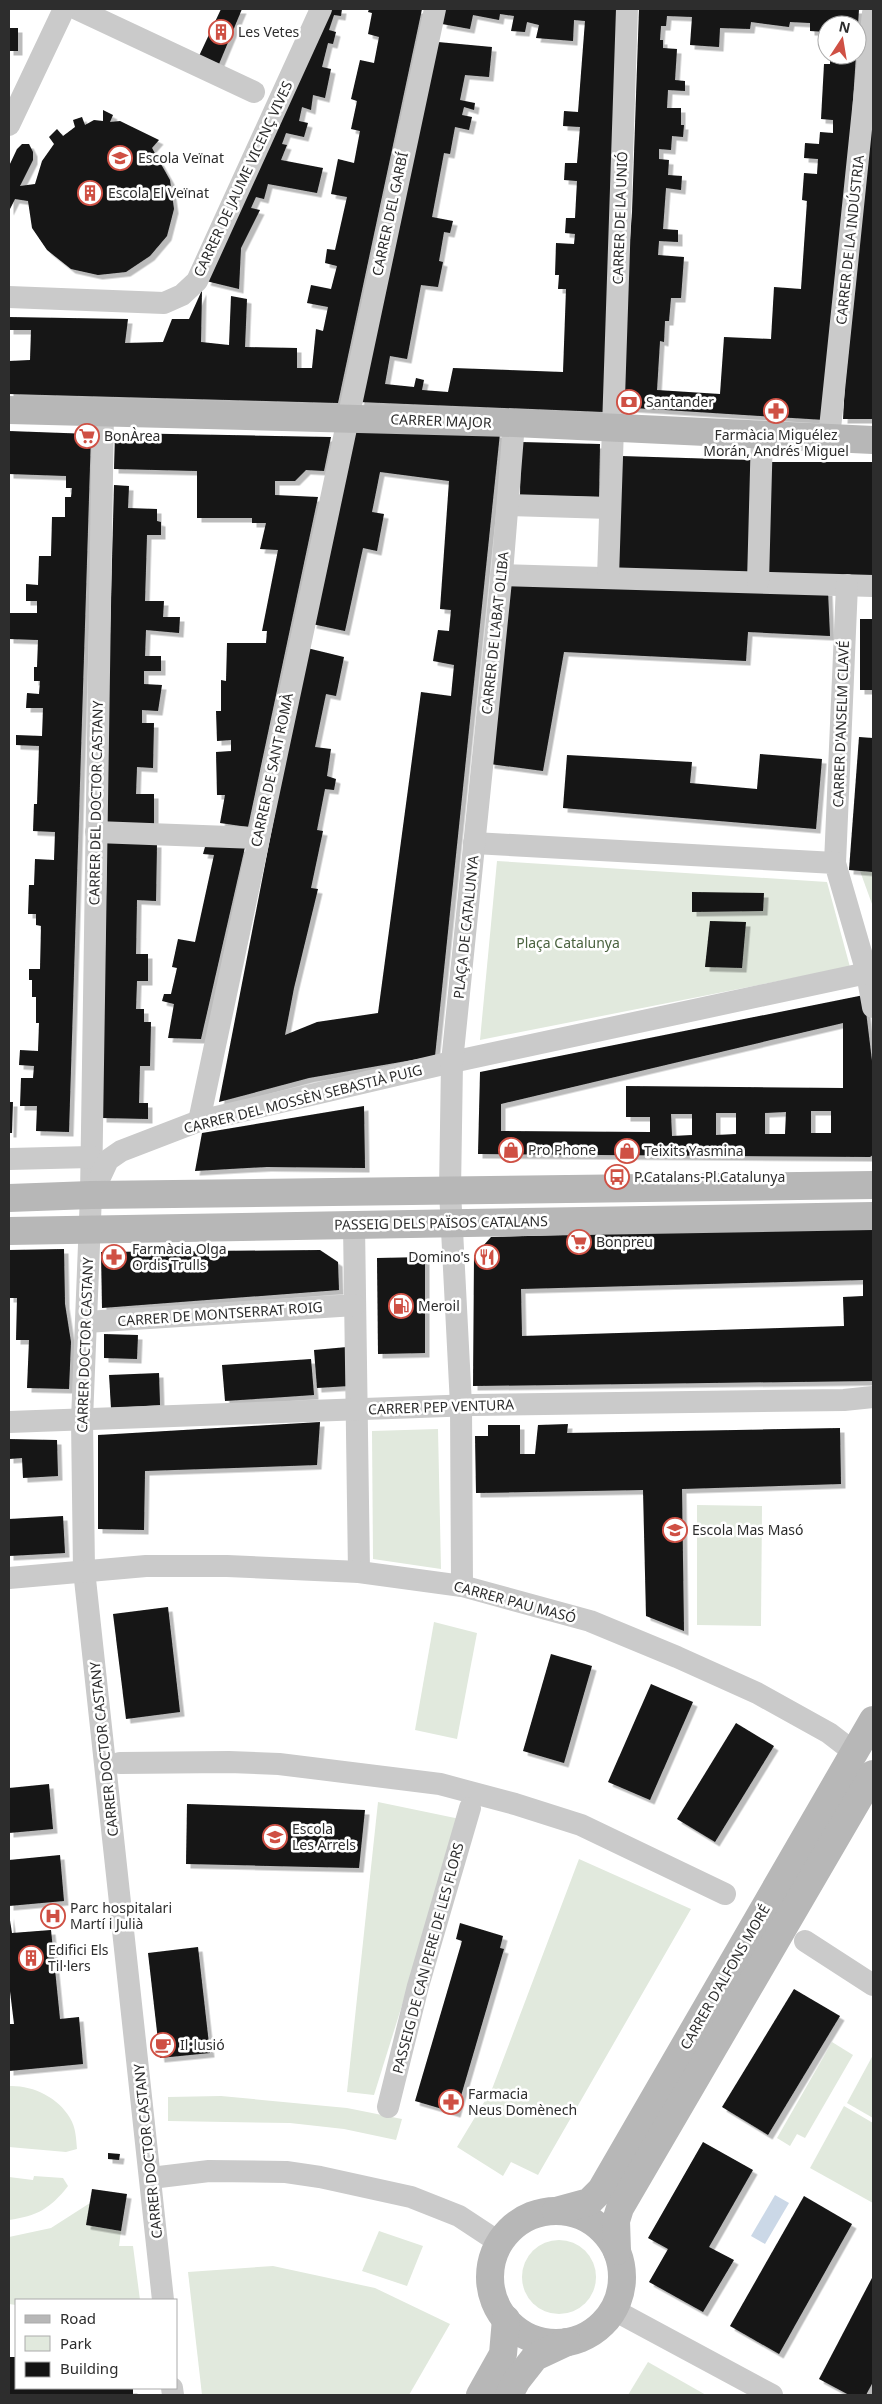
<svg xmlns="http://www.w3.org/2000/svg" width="882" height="2404" font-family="'Noto Sans',sans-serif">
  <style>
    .green { fill: #e1e9dd }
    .water { fill: #cbd8e7 }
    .building { fill: #141414; fill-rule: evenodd; filter: url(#shadow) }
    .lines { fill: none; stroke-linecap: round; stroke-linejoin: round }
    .street { stroke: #cacaca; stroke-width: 22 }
    .secondary { stroke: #b7b7b7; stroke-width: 28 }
    .labels { text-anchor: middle; stroke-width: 5; stroke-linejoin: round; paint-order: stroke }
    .poi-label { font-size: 14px; fill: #2d2d2d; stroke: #fff; text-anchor: start }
    .street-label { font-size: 14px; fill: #2d2d2d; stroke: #fff }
    .park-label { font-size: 14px; fill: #4b6340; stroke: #fff }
  </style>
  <defs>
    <filter id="shadow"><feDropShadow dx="4.5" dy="4.5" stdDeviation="0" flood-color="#0004"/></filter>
  </defs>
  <rect width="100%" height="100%" fill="#fff"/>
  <g class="green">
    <path d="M497 861 827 882 850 967 480 1040Z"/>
    <path d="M860 871 873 872V904H872Z"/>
    <path d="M438 1429 441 1569 373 1559 372 1431Z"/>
    <path d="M697 1505 762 1506 761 1626 697 1625Z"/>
    <path d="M434 1622 477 1633 457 1739 415 1730Z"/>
    <path d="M378 1802 460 1819 374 2095 347 2092Z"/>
    <path d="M579 1859 691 1909 538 2175 511 2162 503 2176 457 2147 492 2089Z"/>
    <path d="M832 2042 853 2055 805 2138 797 2134 790 2146 777 2138Z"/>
    <path d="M873 2055V2118L847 2103Z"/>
    <path d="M9 2086C32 2085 58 2097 70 2118 76 2128 76 2138 77 2149L66 2152 9 2147Z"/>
    <path d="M221 2096 347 2108 402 2119 396 2140 344 2129 290 2123 168 2121V2097Z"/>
    <path d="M844 2106 873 2123V2203L810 2168Z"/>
    <path d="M34 2176 63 2178 68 2186C50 2209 37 2216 9 2220V2177L33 2180Z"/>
    <path d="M90 2203 87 2225 121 2231 119 2246H133L140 2300H16V2305L9 2304V2237L51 2228Z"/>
    <path d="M379 2231 423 2246 407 2286 362 2271Z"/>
    <circle cx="559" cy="2277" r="37"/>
    <path d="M273 2266 375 2288 450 2324 409 2395H202L188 2272Z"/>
    <path d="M648 2362 706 2395H628Z"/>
  </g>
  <path class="water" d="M775 2195 789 2203 765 2244 751 2236Z"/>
  <g class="building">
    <path d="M221 9H242L219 64 199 56Z"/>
    <path d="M327 9H342L341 16 334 15 329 30 336 32 333 44 328 43 322 67 331 69 325 98 313 95 311 110 302 107 299 121 308 123 304 137 286 133 282 144 287 145 281 160 323 168 317 193 268 184 264 199 256 197 251 208 260 210 241 248 239 289 206 281Z"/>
    <path d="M369 9H422L338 403 9 394V361L30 360 31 330H9V317L128 319 125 343 163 342 172 319H189L202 290 201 342 229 345 231 296 247 299 245 347 297 348V368H312L316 329 323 331 328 307 307 303 311 285 331 289 337 266 325 263 327 249 335 250 347 197 331 194 338 159 354 163 360 131 351 129 357 101 351 99 360 60 374 63 379 37 368 34 372 13 368 12Z"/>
    <path d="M445 9H618L604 412 359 402 438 42 492 47 489 77 465 75 460 100 475 103 474 110 464 107 462 115 472 117 469 130 455 127 450 154 444 153 432 217 453 221 450 233 444 232 439 261 443 262 438 287 421 285 407 359 390 356 385 384 414 387 416 378 424 380 422 390 448 392 453 368 563 372 566 289H558L559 275H555L556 243 574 244 575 234 565 233 566 218H575L577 181 564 180 565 163H577L580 127 563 126 564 111 578 112 585 21 574 20 573 41 536 38 539 25 527 22 525 32 511 31 514 16 500 14 499 20 473 15 470 29 442 24Z"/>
    <path d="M639 9H859L858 25H827V32L810 31V23L790 22 789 27 751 22 750 29 720 28 719 47 690 45 692 17 667 16 666 26H661L660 40H663V48L677 49 675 80 685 81V91L668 90 667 108H681V125H684L683 137 672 136 671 150 659 149V159L669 160 668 175 682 176 681 190 666 188 663 229 678 230V242L659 241 658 255 684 257 681 298H671L669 321H665L664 342 660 341 657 390 720 394 724 337 771 339 774 287 801 289 807 201 802 200 804 173 817 174 818 159 804 158 805 143 819 144 820 132 833 133V120L821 119 824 64H830V55H856L848 176 825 420 618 407 632 212Z"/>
    <rect x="9" y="28" width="9" height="23"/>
    <path d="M873 108V419H843L845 384Z"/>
    <path d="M103 110 113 115 110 122 120 121 159 140 152 148 170 180 174 209 167 236 150 256 126 272 98 275 71 269 47 250 32 228 28 201 15 199 9 211V166L17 149 22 144H29L33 152V160L20 186 35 184 42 161 54 144 49 137 57 129 63 136 75 127 73 120 82 117 85 125 94 120 103 121Z"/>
    <path d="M351 428 500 433 435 1056 309 1078 219 1102 307 648 344 657 336 696 326 694 315 747 331 749 327 776 336 779 334 790 325 789 317 830 323 831 311 888 318 889 294 988 285 1035 317 1022 378 1013 421 692 451 696 454 665 433 661 438 630 449 631 451 610 440 609 449 481 380 472 372 512 384 514 377 551 363 548 345 631 312 624Z"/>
    <path d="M9 431 91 434 69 1132 36 1131 37 1106H20L21 1078H33L34 1066 19 1065 20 1050 38 1051 39 1023H36V997H32V980H29V969H40L41 926 36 925V914H28L29 885H34L35 859 54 860 55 832 33 831 34 804H37L39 746 16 745V735L42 736 43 708H26L27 693 39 694 40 681H34V667H37L38 640 9 639V613H37V601H26V584L38 585 39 556H51L52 517H65V497H71L72 488H66V476L9 474Z"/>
    <path d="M115 433 331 437 324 471 306 470 295 481H275V495L318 497 248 827 220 823 225 795H217L216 752 231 751V740L217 741 216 711H221V680L226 681 227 643H266L267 631H262L278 550 260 549 266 523H252V518H197V471L114 469Z"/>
    <path d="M521 442 600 444 599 497 520 495Z"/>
    <path d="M621 456 751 460 748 578 618 575Z"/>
    <path d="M768 462H873V582L767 580Z"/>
    <path d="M114 485 129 486 128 508 157 509V521L161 522V535H147L145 601H164L163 617H180L179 633 146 630 145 656H161V671H144V684L162 685 158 711 142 710V723H154L153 768 137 767 136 794H154V824L105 823Z"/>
    <path d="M506 581 828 591 830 636 748 632 746 661 564 652 543 771 490 764Z"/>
    <rect x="860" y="619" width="13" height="71"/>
    <path d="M859 737 873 738V872L849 870Z"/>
    <path d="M760 754 822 759 816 829 563 808 567 755 692 762 690 783 757 789Z"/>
    <path d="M107 842 157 843 156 901 137 900 136 954H148V981H137L136 1009H144V1022H151L150 1066H140L139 1103H148V1119L102 1118Z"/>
    <path d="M205 847H245L201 1039 168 1038 174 1004 162 1001 164 994H171L177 968 172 967 178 939 195 942 214 855 203 854Z"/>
    <path d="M692 892 764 893 763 911 692 912Z"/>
    <path d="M710 921 746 922 742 968 705 967Z"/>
    <path d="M864 995 873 1069V1155L870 1157 478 1154 480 1072ZM843 1023V1088L626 1086V1117H650V1132L501 1131V1104ZM811 1111H831V1133H811ZM786 1112 785 1134H765V1113ZM716 1113H736V1134L716 1135ZM671 1114H692V1135L672 1136Z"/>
    <path d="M9 1102H13L12 1133H9Z"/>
    <path d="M364 1106 365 1168 267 1167 195 1171 202 1133Z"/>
    <path d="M873 1226V1381L473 1386 474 1256 491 1237ZM863 1280V1296L843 1297 844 1326 522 1336 521 1289Z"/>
    <path d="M64 1249 65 1304 71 1342 69 1389 27 1388 29 1340H16L17 1298H9V1250Z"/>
    <path d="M320 1250 338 1262 339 1290 102 1308 101 1252Z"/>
    <path d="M425 1257V1353L378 1354 377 1258Z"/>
    <path d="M104 1334 138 1335 137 1359 104 1358Z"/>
    <path d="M347 1347 349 1386 317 1388 314 1350Z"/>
    <path d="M311 1359 314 1395 225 1401 222 1365Z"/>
    <path d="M159 1373 160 1405 111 1408 109 1375Z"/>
    <path d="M320 1422 317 1465 145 1471 144 1530 98 1529V1435Z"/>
    <path d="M568 1424 567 1433 840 1428 841 1484 682 1489 684 1631 646 1616 643 1490 476 1493 475 1436H488V1425H520V1454H535L538 1425Z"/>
    <path d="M9 1439 57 1440 58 1476 23 1478 22 1458 9 1459Z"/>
    <path d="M63 1516 65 1553 9 1556V1519Z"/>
    <path d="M168 1607 180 1712 126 1719 113 1614Z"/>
    <path d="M551 1654 592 1666 564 1763 523 1751Z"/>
    <path d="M651 1684 693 1702 650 1800 608 1782Z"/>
    <path d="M736 1723 774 1746 715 1842 677 1819Z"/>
    <path d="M49 1784 53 1829 9 1833V1788Z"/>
    <path d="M187 1804 365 1810 359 1868 186 1864Z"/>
    <path d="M60 1855 64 1901 9 1906V1860Z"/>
    <path d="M9 1914 12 1933 51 1930 60 2019 79 2017 83 2064 9 2071V2024H14L9 1983Z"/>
    <path d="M460 1923 503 1936 500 1948 504 1949 456 2113 415 2101 462 1941 456 1939Z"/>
    <path d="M198 1947 210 2053 160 2058 148 1953Z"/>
    <path d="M794 1989 840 2016 768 2135 722 2107Z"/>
    <path d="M703 2142 753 2170 709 2247 734 2260 703 2312 649 2282 668 2249 648 2238Z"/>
    <path d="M108 2153 120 2154 119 2160 108 2159Z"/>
    <path d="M92 2189 127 2194 121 2231 86 2225Z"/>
    <path d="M804 2196 852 2224 779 2354 730 2326Z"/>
    <path d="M873 2276V2382L866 2395H849L819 2379Z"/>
    <path d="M9 2357H16V2388L133 2389V2395H9Z"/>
  </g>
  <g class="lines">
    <g class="street">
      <path d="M77 9 254 92"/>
      <path d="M9 125 64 9"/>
      <path d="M9 297 164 303 182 295 197 281 321 9"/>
      <path d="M103 411 91 1195 82 1420 84 1570 163 2300"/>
      <path d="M829 438 873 13"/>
      <path d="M508 505 610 508"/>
      <path d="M501 575 873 586"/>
      <path d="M608 577 627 9"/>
      <path d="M758 582 762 433"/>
      <path d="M96 832 258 838"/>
      <path d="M835 863 847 585"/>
      <path d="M873 970 867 973 873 1007"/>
      <path d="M199 1121 435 9"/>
      <path d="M9 1159 91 1157"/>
      <path d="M94 1190 108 1160 121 1151 199 1121 452 1062 867 973 835 863 474 843"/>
      <path d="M354 1225 359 1572"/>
      <path d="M86 1322 355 1305"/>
      <path d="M9 1422 474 1405 844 1400 873 1397"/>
      <path d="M9 1578 146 1566H227L359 1572 462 1586 590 1621 677 1657 757 1693 829 1733 855 1753"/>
      <path d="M462 1586 461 1405 450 1191 452 1062 503 561 514 423"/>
      <path d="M120 1763 229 1762 279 1764 440 1784 515 1804 581 1825 725 1894"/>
      <path d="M805 1941 873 1985"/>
      <path d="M388 2107 418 1986 470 1808"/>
      <path d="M151 2178 209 2171 286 2172 320 2177 411 2197 459 2216 500 2243"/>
      <path d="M614 2310 772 2395"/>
      <path d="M172 2388 173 2395"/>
    </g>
    <g class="secondary">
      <path d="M9 410 514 423 873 440"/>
      <path d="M9 1198 91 1195 873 1185"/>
      <path d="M9 1231 873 1216"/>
      <circle cx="556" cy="2277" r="66"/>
      <path d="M556 2211 589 2202 601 2190 873 1720"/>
      <path d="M617 2251 616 2221 620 2208 873 1774"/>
      <path d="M480 2395 503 2354 506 2319"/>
      <path d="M509 2395 517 2380 535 2357 567 2342"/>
    </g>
  </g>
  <defs>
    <symbol id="building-ring" viewBox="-11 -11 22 22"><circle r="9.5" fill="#fff" stroke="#cf5044" stroke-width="1.5"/><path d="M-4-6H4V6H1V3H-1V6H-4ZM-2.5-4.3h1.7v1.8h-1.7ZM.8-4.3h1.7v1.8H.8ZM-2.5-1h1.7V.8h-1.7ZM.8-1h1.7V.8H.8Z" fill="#cf5044"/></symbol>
    <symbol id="school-ring" viewBox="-11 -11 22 22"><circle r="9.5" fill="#fff" stroke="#cf5044" stroke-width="1.5"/><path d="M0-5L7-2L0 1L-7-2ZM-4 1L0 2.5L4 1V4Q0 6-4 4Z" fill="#cf5044"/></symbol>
    <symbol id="bank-ring" viewBox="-11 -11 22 22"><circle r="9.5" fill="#fff" stroke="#cf5044" stroke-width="1.5"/><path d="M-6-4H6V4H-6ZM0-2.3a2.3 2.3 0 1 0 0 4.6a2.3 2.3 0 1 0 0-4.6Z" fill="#cf5044"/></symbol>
    <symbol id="pharmacy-ring" viewBox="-11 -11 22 22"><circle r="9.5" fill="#fff" stroke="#cf5044" stroke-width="1.5"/><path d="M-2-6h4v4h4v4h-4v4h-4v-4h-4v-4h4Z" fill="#cf5044"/></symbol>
    <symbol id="supermarket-ring" viewBox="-11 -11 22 22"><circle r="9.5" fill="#fff" stroke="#cf5044" stroke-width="1.5"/><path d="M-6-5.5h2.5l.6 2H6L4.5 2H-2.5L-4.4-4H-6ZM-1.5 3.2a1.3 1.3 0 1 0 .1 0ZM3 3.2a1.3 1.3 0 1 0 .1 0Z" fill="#cf5044"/></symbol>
    <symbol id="shop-ring" viewBox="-11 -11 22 22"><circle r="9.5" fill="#fff" stroke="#cf5044" stroke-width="1.5"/><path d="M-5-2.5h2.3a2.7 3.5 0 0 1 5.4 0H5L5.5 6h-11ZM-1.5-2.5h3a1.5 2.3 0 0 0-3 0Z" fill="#cf5044"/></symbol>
    <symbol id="bus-ring" viewBox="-11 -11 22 22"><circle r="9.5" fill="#fff" stroke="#cf5044" stroke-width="1.5"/><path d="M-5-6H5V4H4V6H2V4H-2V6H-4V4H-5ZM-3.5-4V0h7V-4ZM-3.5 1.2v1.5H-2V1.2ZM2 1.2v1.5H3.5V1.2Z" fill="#cf5044"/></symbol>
    <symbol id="restaurant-ring" viewBox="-11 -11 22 22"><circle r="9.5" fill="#fff" stroke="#cf5044" stroke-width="1.5"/><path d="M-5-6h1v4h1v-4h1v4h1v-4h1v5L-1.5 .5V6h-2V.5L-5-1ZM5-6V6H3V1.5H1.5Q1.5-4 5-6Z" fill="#cf5044"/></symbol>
    <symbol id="fuel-ring" viewBox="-11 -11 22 22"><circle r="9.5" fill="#fff" stroke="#cf5044" stroke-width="1.5"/><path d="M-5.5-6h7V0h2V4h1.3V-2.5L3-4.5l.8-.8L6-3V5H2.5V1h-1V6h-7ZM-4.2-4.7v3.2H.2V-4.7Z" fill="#cf5044"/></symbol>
    <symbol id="hospital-ring" viewBox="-11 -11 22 22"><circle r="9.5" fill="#fff" stroke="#cf5044" stroke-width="1.5"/><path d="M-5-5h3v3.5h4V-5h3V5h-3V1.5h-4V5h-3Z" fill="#cf5044"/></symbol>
    <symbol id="cafe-ring" viewBox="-11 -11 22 22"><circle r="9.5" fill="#fff" stroke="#cf5044" stroke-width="1.5"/><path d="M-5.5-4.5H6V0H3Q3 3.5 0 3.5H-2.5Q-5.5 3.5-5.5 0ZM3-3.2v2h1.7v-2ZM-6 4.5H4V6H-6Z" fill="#cf5044"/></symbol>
  </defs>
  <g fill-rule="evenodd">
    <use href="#building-ring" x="207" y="18" width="28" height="28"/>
    <use href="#school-ring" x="106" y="144" width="28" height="28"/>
    <use href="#building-ring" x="76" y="179" width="28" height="28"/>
    <use href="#bank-ring" x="615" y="388" width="28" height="28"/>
    <use href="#pharmacy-ring" x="762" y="397" width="28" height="28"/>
    <use href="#supermarket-ring" x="73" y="422" width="28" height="28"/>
    <use href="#shop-ring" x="497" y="1136" width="28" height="28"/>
    <use href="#shop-ring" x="613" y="1137" width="28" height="28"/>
    <use href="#bus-ring" x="603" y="1163" width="28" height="28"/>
    <use href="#supermarket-ring" x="565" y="1228" width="28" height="28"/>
    <use href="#pharmacy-ring" x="100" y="1243" width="28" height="28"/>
    <use href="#restaurant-ring" x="473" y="1243" width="28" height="28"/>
    <use href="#fuel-ring" x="387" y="1292" width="28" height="28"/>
    <use href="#school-ring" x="661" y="1516" width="28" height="28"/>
    <use href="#school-ring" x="261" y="1823" width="28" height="28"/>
    <use href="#hospital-ring" x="39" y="1902" width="28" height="28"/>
    <use href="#building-ring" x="17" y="1944" width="28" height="28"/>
    <use href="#cafe-ring" x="149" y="2031" width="28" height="28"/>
    <use href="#pharmacy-ring" x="437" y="2088" width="28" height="28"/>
  </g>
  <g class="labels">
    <g class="poi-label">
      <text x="238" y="37">Les Vetes</text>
      <text x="138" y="163">Escola Veïnat</text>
      <text x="108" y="198">Escola El Veïnat</text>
      <text x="646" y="407">Santander</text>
      <text x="776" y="440" text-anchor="middle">Farmàcia Miguélez<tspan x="776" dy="16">Morán, Andrés Miguel</tspan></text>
      <text x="104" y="441">BonÀrea</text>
      <text x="528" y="1155">Pro Phone</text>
      <text x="644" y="1156">Teixits Yasmina</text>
      <text x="634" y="1182">P.Catalans-Pl.Catalunya</text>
      <text x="596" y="1247">Bonpreu</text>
      <text x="132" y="1254">Farmàcia Olga<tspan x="132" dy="16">Ordis Trulls</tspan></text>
      <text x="470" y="1262" text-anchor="end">Domino's</text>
      <text x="418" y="1311">Meroil</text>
      <text x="692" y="1535">Escola Mas Masó</text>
      <text x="292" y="1834">Escola<tspan x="292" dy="16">Les Arrels</tspan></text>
      <text x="70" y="1913">Parc hospitalari<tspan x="70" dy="16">Martí i Julià</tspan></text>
      <text x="48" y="1955">Edifici Els<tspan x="48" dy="16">Til·lers</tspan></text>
      <text x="180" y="2050">Il•lusió</text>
      <text x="468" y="2099">Farmacia<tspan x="468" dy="16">Neus Domènech</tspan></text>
    </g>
    <g class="street-label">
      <text transform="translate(243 179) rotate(-65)" y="5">CARRER DE JAUME VICENÇ VIVES</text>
      <text transform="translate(390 214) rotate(-78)" y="5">CARRER DEL GARBÍ</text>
      <text transform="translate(620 218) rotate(-88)" y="5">CARRER DE LA UNIÓ</text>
      <text transform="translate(850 240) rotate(-84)" y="5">CARRER DE LA INDÚSTRIA</text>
      <text transform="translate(441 421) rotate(2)" y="5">CARRER MAJOR</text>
      <text transform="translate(495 633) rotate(-84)" y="5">CARRER DE L'ABAT OLIBA</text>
      <text transform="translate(841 724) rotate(-88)" y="5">CARRER D'ANSELM CLAVÉ</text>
      <text transform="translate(272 770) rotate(-78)" y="5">CARRER DE SANT ROMÀ</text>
      <text transform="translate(96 803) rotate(-89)" y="5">CARRER DEL DOCTOR CASTANY</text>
      <text transform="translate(466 927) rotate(-84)" y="5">PLAÇA DE CATALUNYA</text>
      <text transform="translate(303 1099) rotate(-14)" y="5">CARRER DEL MOSSÈN SEBASTIÀ PUIG</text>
      <text transform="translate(441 1223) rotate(-1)" y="5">PASSEIG DELS PAÏSOS CATALANS</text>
      <text transform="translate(220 1314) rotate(-4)" y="5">CARRER DE MONTSERRAT ROIG</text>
      <text transform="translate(85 1345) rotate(-88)" y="5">CARRER DOCTOR CASTANY</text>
      <text transform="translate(441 1407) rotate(-2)" y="5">CARRER PEP VENTURA</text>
      <text transform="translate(515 1602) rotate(15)" y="5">CARRER PAU MASÓ</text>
      <text transform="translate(104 1749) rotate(-96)" y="5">CARRER DOCTOR CASTANY</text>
      <text transform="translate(428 1958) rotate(-75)" y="5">PASSEIG DE CAN PERE DE LES FLORS</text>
      <text transform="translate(725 1977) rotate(-60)" y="5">CARRER D'ALFONS MORÉ</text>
      <text transform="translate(148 2151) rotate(-96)" y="5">CARRER DOCTOR CASTANY</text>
    </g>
    <g class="park-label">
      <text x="568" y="948">Plaça Catalunya</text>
    </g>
  </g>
  <rect width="882" height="2404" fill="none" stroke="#2d2d2d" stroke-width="20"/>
  <rect x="15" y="2299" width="162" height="90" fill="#ffffff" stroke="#ababab"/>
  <rect x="25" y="2315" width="25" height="8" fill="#b7b7b7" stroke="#ababab"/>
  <text x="60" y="2324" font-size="15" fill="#2d2d2d">Road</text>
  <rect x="25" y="2336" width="25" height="15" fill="#e1e9dd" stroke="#ababab"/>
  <text x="60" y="2349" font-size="15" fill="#2d2d2d">Park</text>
  <rect x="25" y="2362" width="25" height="15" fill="#141414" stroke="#ababab"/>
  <text x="60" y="2374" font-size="15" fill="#2d2d2d">Building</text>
  <g transform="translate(842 40) rotate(12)"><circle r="24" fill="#ffffff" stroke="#ababab"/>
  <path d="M0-4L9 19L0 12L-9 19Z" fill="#cf5044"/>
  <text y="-8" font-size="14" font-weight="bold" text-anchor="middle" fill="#2d2d2d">N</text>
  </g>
</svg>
